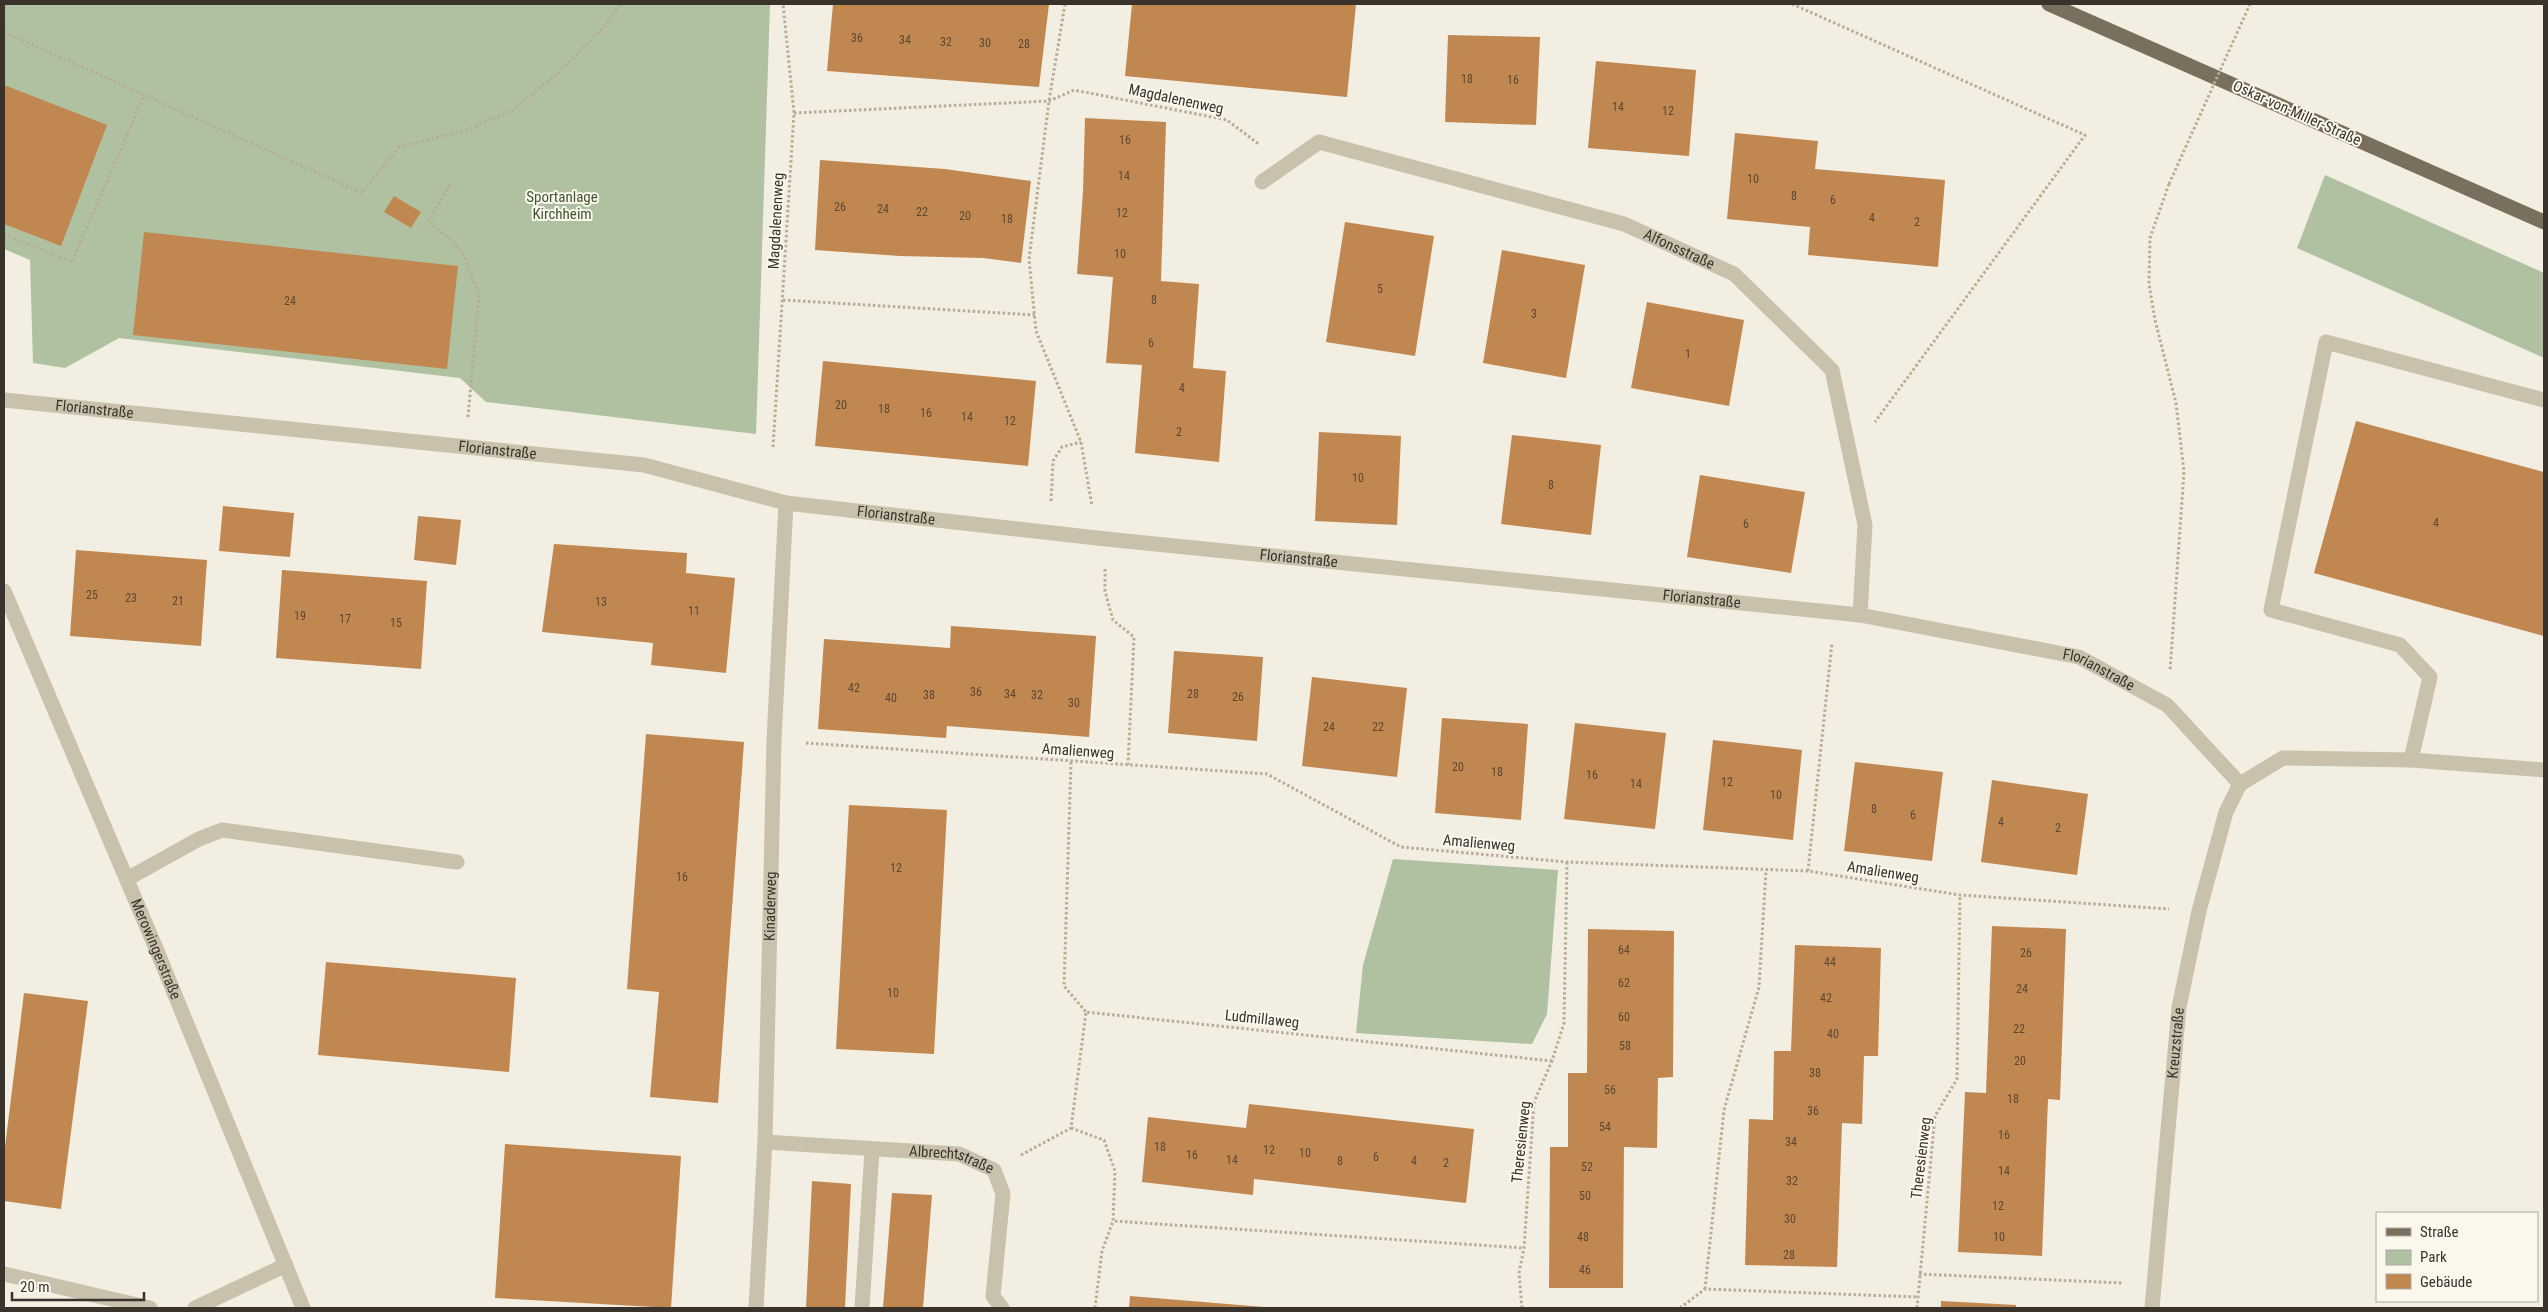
<svg xmlns="http://www.w3.org/2000/svg" width="2548" height="1312" font-family="'Roboto Condensed',sans-serif">
  <style>
    .green { fill: #afc1a1 }
    .building { fill: #c18750 }
    .lines { fill: none; stroke-linecap: round; stroke-linejoin: round }
    .path { stroke: #b6ac97; stroke-width: 3; stroke-dasharray: 2.5 2.5; stroke-linecap: butt }
    .minor { stroke: #cac1ad; stroke-width: 15 }
    .major { stroke: #7a6e5d; stroke-width: 15 }
    .path-bridge { stroke: #b6ac97; stroke-width: 3; stroke-dasharray: 2.5 2.5; stroke-linecap: butt }
    .labels { text-anchor: middle; stroke-width: 4; stroke-linejoin: round; paint-order: stroke }
    .number-label { font-size: 12px; fill: #5b4834 }
    .street-label { font-size: 15px; fill: #39332b; stroke: #faf7ed }
    .park-label { font-size: 15px; fill: #3f5630; stroke: #faf7ed }
  </style>
  <rect width="100%" height="100%" fill="#f2eee1"/>
  <g class="green">
    <path d="M4 4H770L756 434 486 402 460 378 119 338 65 368 33 363 30 260 4 249Z"/>
    <path d="M2325 175 2544 273V358L2297 248Z"/>
    <path d="M1393 859 1558 870 1547 1014 1532 1044 1356 1033 1363 965Z"/>
  </g>
  <g class="building">
    <path d="M833 4H1049L1039 87 827 71Z"/>
    <path d="M1132 4H1356L1347 97 1125 76Z"/>
    <path d="M1448 35 1540 37 1536 125 1445 122Z"/>
    <path d="M1596 61 1696 70 1689 156 1588 148Z"/>
    <path d="M4 85 107 125 61 246 4 224Z"/>
    <path d="M1085 118 1166 122 1161 281 1199 284 1193 368 1226 371 1219 462 1135 453 1142 365 1106 363 1113 277 1077 274 1083 192Z"/>
    <path d="M1735 133 1818 141 1815 169 1945 180 1938 267 1808 255 1810 227 1727 219Z"/>
    <path d="M820 160 945 169 1031 181 1021 263 983 258 900 256 815 250Z"/>
    <path d="M394 196 421 212 411 228 384 212Z"/>
    <path d="M1345 222 1434 236 1415 356 1326 342Z"/>
    <path d="M144 232 458 266 447 369 133 335Z"/>
    <path d="M1502 250 1585 265 1566 378 1483 363Z"/>
    <path d="M1647 302 1744 320 1729 406 1631 388Z"/>
    <path d="M823 361 1036 381 1028 466 815 446Z"/>
    <path d="M2356 421 2544 472V636L2314 573Z"/>
    <path d="M1319 432 1401 436 1397 525 1315 521Z"/>
    <path d="M1512 435 1601 445 1591 535 1501 524Z"/>
    <path d="M1700 475 1805 492 1791 573 1687 557Z"/>
    <path d="M223 506 294 513 290 557 219 551Z"/>
    <path d="M418 516 461 520 456 565 414 560Z"/>
    <path d="M554 544 687 553 686 573 735 578 726 673 651 665 653 643 542 632Z"/>
    <path d="M76 550 207 560 201 646 70 636Z"/>
    <path d="M282 570 427 581 421 669 276 658Z"/>
    <path d="M951 626 1096 636 1089 737 947 726 946 738 818 729 824 639 950 648Z"/>
    <path d="M1174 651 1263 657 1257 741 1168 733Z"/>
    <path d="M1312 677 1407 688 1397 777 1302 766Z"/>
    <path d="M1442 718 1528 724 1521 820 1435 813Z"/>
    <path d="M1575 723 1666 733 1655 829 1564 819Z"/>
    <path d="M646 734 744 742 718 1103 650 1097 659 992 627 989Z"/>
    <path d="M1713 740 1802 750 1793 840 1703 830Z"/>
    <path d="M1855 762 1943 772 1932 861 1844 851Z"/>
    <path d="M1992 780 2088 794 2077 875 1981 862Z"/>
    <path d="M849 805 947 810 934 1054 836 1049Z"/>
    <path d="M1992 926 2066 929 2060 1100 2048 1099 2042 1256 1958 1252 1965 1092 1986 1093Z"/>
    <path d="M1588 929 1674 931 1673 1077 1658 1078 1657 1148 1624 1147 1623 1288H1549L1550 1147H1568V1073H1587Z"/>
    <path d="M1795 945 1881 948 1878 1056H1864L1862 1124 1842 1123 1837 1267 1745 1265 1749 1119 1773 1120 1774 1051H1791Z"/>
    <path d="M326 962 516 978 509 1072 318 1055Z"/>
    <path d="M24 993 88 1001 61 1209 4 1201V1155Z"/>
    <path d="M1249 1104 1474 1129 1466 1203 1254 1179 1253 1195 1142 1182 1148 1117 1246 1128Z"/>
    <path d="M505 1144 681 1156 671 1308 495 1298Z"/>
    <path d="M812 1181 851 1184 845 1308H806Z"/>
    <path d="M892 1193 932 1195 923 1308H883Z"/>
    <path d="M1130 1296 1264 1307V1308H1129Z"/>
    <path d="M1941 1301 2016 1305V1308H1941Z"/>
  </g>
  <g class="lines">
    <g class="path">
      <path d="M1065 4 1049 101 1029 259 1036 331 1081 442 1092 506"/>
      <path d="M1792 4 2085 135 1875 422"/>
      <path d="M4 32 362 193 399 147 466 130 513 110 558 73 604 27 620 4"/>
      <path d="M794 113 1049 101 1074 90 1227 120 1260 145"/>
      <path d="M2169 184 2150 238 2149 284 2155 320 2176 403 2184 472 2170 671"/>
      <path d="M450 185 428 222 452 240 465 257 479 296 468 417"/>
      <path d="M4 234 72 262 144 95"/>
      <path d="M783 300 1035 315"/>
      <path d="M773 447 794 113 783 4"/>
      <path d="M1051 501 1053 461 1062 447 1081 442"/>
      <path d="M1105 569V591L1113 620 1134 637 1128 765"/>
      <path d="M806 743 1267 774 1401 847 1567 862 1808 871 1960 895 2169 909"/>
      <path d="M1071 762 1064 986 1086 1012"/>
      <path d="M1808 871 1832 643"/>
      <path d="M1071 1128 1104 1140 1115 1171 1113 1221 1524 1248"/>
      <path d="M1021 1155 1071 1128 1086 1012 1552 1061"/>
      <path d="M1919 1274 2123 1283"/>
      <path d="M1705 1289 1724 1110 1759 987 1766 870"/>
      <path d="M1095 1308 1102 1251 1113 1221"/>
      <path d="M1522 1308 1519 1273 1524 1248 1534 1102 1552 1061 1564 1023 1567 862"/>
      <path d="M1680 1308 1705 1289 1918 1297"/>
      <path d="M1917 1308 1935 1116 1957 1079 1960 895"/>
    </g>
    <g class="minor">
      <path id="s1" d="M1262 182 1319 142 1624 224 1734 274 1832 370 1865 525 1860 615"/>
      <path id="s2" d="M4 400 644 465 786 503 1106 539 1860 615 2079 657 2167 705 2240 784 2283 758 2411 760 2544 770"/>
      <path id="s3" d="M4 591 155 946 303 1308"/>
      <path d="M2411 760 2430 677 2400 645 2271 610 2326 342 2544 400"/>
      <path d="M127 879 199 839 222 830 457 862"/>
      <path id="s4" d="M765 1142 959 1154 994 1170 1003 1194 993 1296 1002 1308"/>
      <path d="M4 1274 150 1308"/>
      <path d="M195 1308 286 1265"/>
      <path id="s5" d="M756 1308 765 1142 774 740 786 503"/>
      <path d="M862 1308 872 1150"/>
      <path id="s6" d="M2152 1308 2179 1007 2199 911 2226 812 2240 784"/>
    </g>
    <path class="major" d="M2049 4 2544 222"/>
    <path class="path-bridge" d="M2169 184 2250 4"/>
  </g>
  <g class="labels">
    <g class="number-label">
      <text x="857" y="42">36</text>
      <text x="905" y="44">34</text>
      <text x="946" y="46">32</text>
      <text x="985" y="47">30</text>
      <text x="1024" y="48">28</text>
      <text x="1467" y="83">18</text>
      <text x="1513" y="84">16</text>
      <text x="1618" y="111">14</text>
      <text x="1668" y="115">12</text>
      <text x="1125" y="144">16</text>
      <text x="1124" y="180">14</text>
      <text x="1753" y="183">10</text>
      <text x="1794" y="200">8</text>
      <text x="1833" y="204">6</text>
      <text x="840" y="211">26</text>
      <text x="883" y="213">24</text>
      <text x="922" y="216">22</text>
      <text x="1122" y="217">12</text>
      <text x="965" y="220">20</text>
      <text x="1872" y="222">4</text>
      <text x="1007" y="223">18</text>
      <text x="1917" y="226">2</text>
      <text x="1120" y="258">10</text>
      <text x="1380" y="293">5</text>
      <text x="1154" y="304">8</text>
      <text x="290" y="305">24</text>
      <text x="1534" y="318">3</text>
      <text x="1151" y="347">6</text>
      <text x="1688" y="358">1</text>
      <text x="1182" y="392">4</text>
      <text x="841" y="409">20</text>
      <text x="884" y="413">18</text>
      <text x="926" y="417">16</text>
      <text x="967" y="421">14</text>
      <text x="1010" y="425">12</text>
      <text x="1179" y="436">2</text>
      <text x="1358" y="482">10</text>
      <text x="1551" y="489">8</text>
      <text x="2436" y="527">4</text>
      <text x="1746" y="528">6</text>
      <text x="92" y="599">25</text>
      <text x="131" y="602">23</text>
      <text x="178" y="605">21</text>
      <text x="601" y="606">13</text>
      <text x="694" y="615">11</text>
      <text x="300" y="620">19</text>
      <text x="345" y="623">17</text>
      <text x="396" y="627">15</text>
      <text x="854" y="692">42</text>
      <text x="976" y="696">36</text>
      <text x="1010" y="698">34</text>
      <text x="1193" y="698">28</text>
      <text x="929" y="699">38</text>
      <text x="1037" y="699">32</text>
      <text x="1238" y="701">26</text>
      <text x="891" y="702">40</text>
      <text x="1074" y="707">30</text>
      <text x="1329" y="731">24</text>
      <text x="1378" y="731">22</text>
      <text x="1458" y="771">20</text>
      <text x="1497" y="776">18</text>
      <text x="1592" y="779">16</text>
      <text x="1727" y="786">12</text>
      <text x="1636" y="788">14</text>
      <text x="1776" y="799">10</text>
      <text x="1874" y="813">8</text>
      <text x="1913" y="819">6</text>
      <text x="2001" y="826">4</text>
      <text x="2058" y="832">2</text>
      <text x="896" y="872">12</text>
      <text x="682" y="881">16</text>
      <text x="1624" y="954">64</text>
      <text x="2026" y="957">26</text>
      <text x="1830" y="966">44</text>
      <text x="1624" y="987">62</text>
      <text x="2022" y="993">24</text>
      <text x="893" y="997">10</text>
      <text x="1826" y="1002">42</text>
      <text x="1624" y="1021">60</text>
      <text x="2019" y="1033">22</text>
      <text x="1833" y="1038">40</text>
      <text x="1625" y="1050">58</text>
      <text x="2020" y="1065">20</text>
      <text x="1815" y="1077">38</text>
      <text x="1610" y="1094">56</text>
      <text x="2013" y="1103">18</text>
      <text x="1813" y="1115">36</text>
      <text x="1605" y="1131">54</text>
      <text x="2004" y="1139">16</text>
      <text x="1791" y="1146">34</text>
      <text x="1160" y="1151">18</text>
      <text x="1269" y="1154">12</text>
      <text x="1305" y="1157">10</text>
      <text x="1192" y="1159">16</text>
      <text x="1376" y="1161">6</text>
      <text x="1232" y="1164">14</text>
      <text x="1340" y="1165">8</text>
      <text x="1414" y="1165">4</text>
      <text x="1446" y="1167">2</text>
      <text x="1587" y="1171">52</text>
      <text x="2004" y="1175">14</text>
      <text x="1792" y="1185">32</text>
      <text x="1585" y="1200">50</text>
      <text x="1998" y="1210">12</text>
      <text x="1790" y="1223">30</text>
      <text x="1583" y="1241">48</text>
      <text x="1999" y="1241">10</text>
      <text x="1789" y="1259">28</text>
      <text x="1585" y="1274">46</text>
    </g>
    <g class="street-label">
      <text transform="translate(1176 99) rotate(12)" y="5">Magdalenenweg</text>
      <text transform="translate(2297 113) rotate(24)" y="5">Oskar-von-Miller-Straße</text>
      <text transform="translate(776 221) rotate(-87)" y="5">Magdalenenweg</text>
      <text dy="5" stroke="none"><textPath href="#s1" startOffset="446">Alfonsstraße</textPath></text>
      <text dy="5" stroke="none"><textPath href="#s2" startOffset="91">Florianstraße</textPath></text>
      <text dy="5" stroke="none"><textPath href="#s2" startOffset="496">Florianstraße</textPath></text>
      <text dy="5" stroke="none"><textPath href="#s2" startOffset="901">Florianstraße</textPath></text>
      <text dy="5" stroke="none"><textPath href="#s2" startOffset="1306">Florianstraße</textPath></text>
      <text dy="5" stroke="none"><textPath href="#s2" startOffset="1711">Florianstraße</textPath></text>
      <text dy="5" stroke="none"><textPath href="#s2" startOffset="2116">Florianstraße</textPath></text>
      <text transform="translate(1078 751) rotate(4)" y="5">Amalienweg</text>
      <text transform="translate(1479 843) rotate(5)" y="5">Amalienweg</text>
      <text transform="translate(1883 872) rotate(9)" y="5">Amalienweg</text>
      <text dy="5" stroke="none"><textPath href="#s5" startOffset="402">Kinaderweg</textPath></text>
      <text dy="5" stroke="none"><textPath href="#s3" startOffset="389">Merowingerstraße</textPath></text>
      <text transform="translate(1262 1019) rotate(6)" y="5">Ludmillaweg</text>
      <text dy="5" stroke="none"><textPath href="#s6" startOffset="266">Kreuzstraße</textPath></text>
      <text transform="translate(1521 1142) rotate(-84)" y="5">Theresienweg</text>
      <text transform="translate(1921 1158) rotate(-83)" y="5">Theresienweg</text>
      <text dy="5" stroke="none"><textPath href="#s4" startOffset="188">Albrechtstraße</textPath></text>
    </g>
    <g class="park-label">
      <text x="562" y="202">Sportanlage<tspan x="562" dy="17">Kirchheim</tspan></text>
    </g>
  </g>
  <rect width="2548" height="1312" fill="none" stroke="#39332b" stroke-width="10"/>
  <rect x="2376" y="1212" width="162" height="90" fill="#faf7ed" stroke="#ada99f"/>
  <rect x="2386" y="1228" width="25" height="8" fill="#7a6e5d" stroke="#ada99f"/>
  <text x="2420" y="1237" font-size="15" fill="#39332b">Straße</text>
  <rect x="2386" y="1250" width="25" height="15" fill="#afc1a1" stroke="#ada99f"/>
  <text x="2420" y="1262" font-size="15" fill="#39332b">Park</text>
  <rect x="2386" y="1274" width="25" height="15" fill="#c18750" stroke="#ada99f"/>
  <text x="2420" y="1287" font-size="15" fill="#39332b">Gebäude</text>
  <path d="M12 1292v8h132v-8" fill="none" stroke="#39332b" stroke-width="2.5"/>
  <text x="20" y="1292" font-size="15" fill="#39332b" stroke="#faf7ed" stroke-width="4" paint-order="stroke">20 m</text>
</svg>
